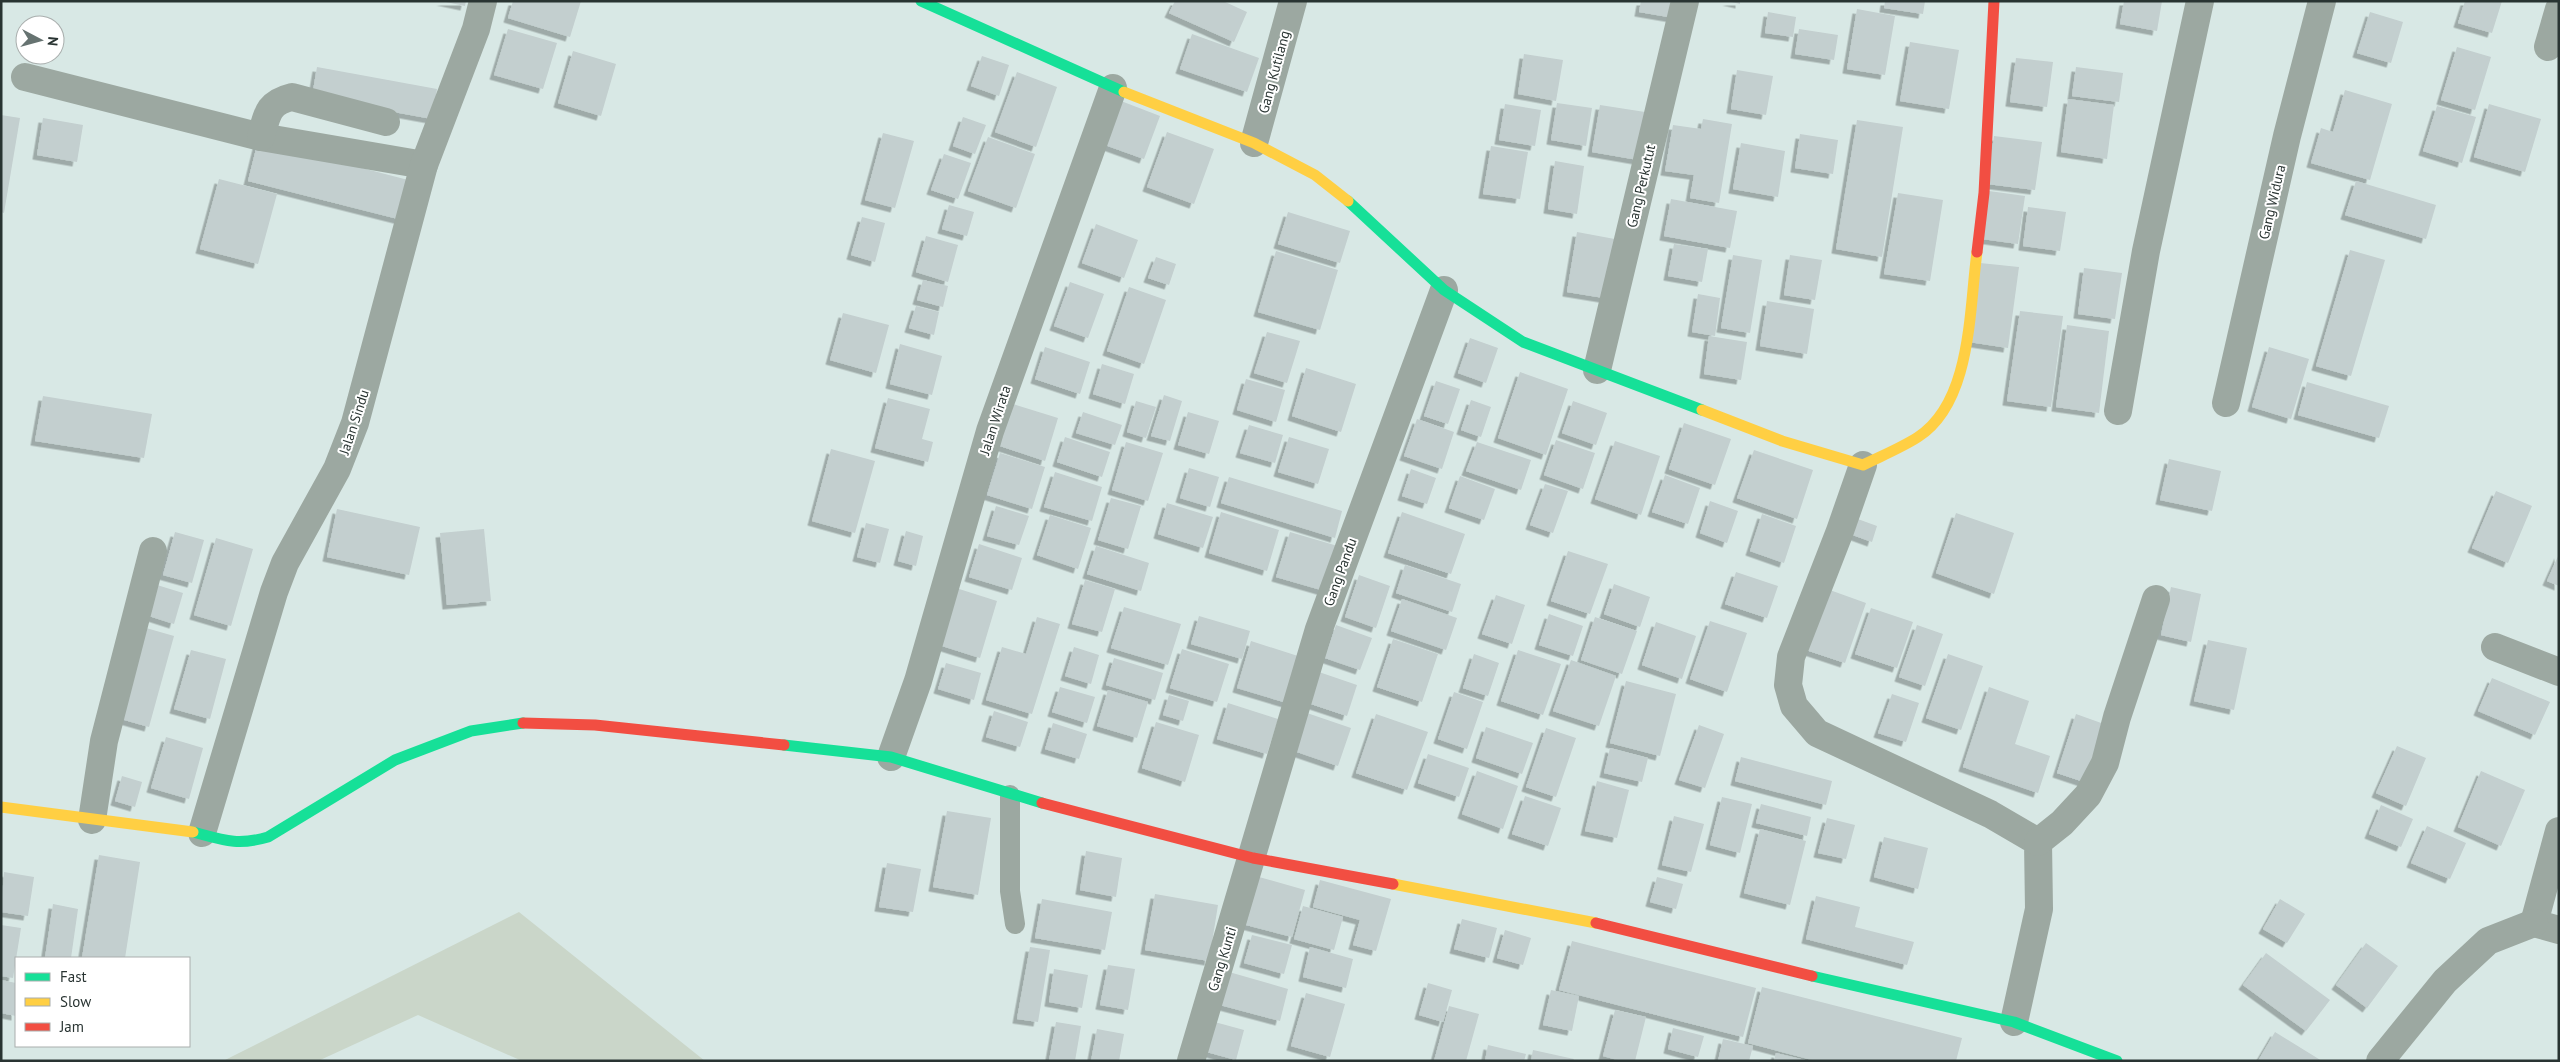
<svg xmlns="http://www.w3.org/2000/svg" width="2560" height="1062" font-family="'PT Sans',sans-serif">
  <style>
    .green { fill: #cad6c9 }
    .building { fill: #c3cfcf; filter: url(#shadow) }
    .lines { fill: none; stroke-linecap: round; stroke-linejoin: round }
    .lane { stroke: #9ca8a1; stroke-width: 20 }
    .street { stroke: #9ca8a1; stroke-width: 28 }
    .fast { stroke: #16e098; stroke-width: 11 }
    .slow { stroke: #ffcf43; stroke-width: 11 }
    .jam { stroke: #f24e42; stroke-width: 11 }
    .labels { text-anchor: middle; stroke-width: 4; stroke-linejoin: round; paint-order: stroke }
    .street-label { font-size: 14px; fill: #293432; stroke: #fff }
  </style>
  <defs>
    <filter id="shadow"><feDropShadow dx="-4.5" dy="4.5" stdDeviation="0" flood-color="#0004"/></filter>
  </defs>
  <rect width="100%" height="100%" fill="#d8e8e5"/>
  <path class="green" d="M519 912 705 1061H522L418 1015 318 1061H223Z"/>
  <g class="building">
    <path d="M441 1H466L465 6Z"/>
    <path d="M513 1H581L570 37 508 18Z"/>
    <path d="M1175 1H1223L1247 12 1234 42 1169 13Z"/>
    <path d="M1641 1H1683L1680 19 1639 12Z"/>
    <path d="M1727 1H1740V4Z"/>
    <path d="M1885 1H1925L1923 14 1884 8Z"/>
    <path d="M2124 1H2162L2157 31 2120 24Z"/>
    <path d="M2465 1H2502L2492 33 2458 23Z"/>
    <path d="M1857 9 1895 16 1885 75 1847 69Z"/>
    <path d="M1768 12 1796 17 1793 37 1765 33Z"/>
    <path d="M2370 12 2403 22 2391 63 2357 53Z"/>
    <path d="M508 29 557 43 543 89 494 75Z"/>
    <path d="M1799 29 1838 35 1834 60 1795 54Z"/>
    <path d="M1192 34 1259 58 1247 92 1180 69Z"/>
    <path d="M1910 42 1959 50 1949 109 1900 101Z"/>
    <path d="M2457 47 2491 57 2475 110 2441 100Z"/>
    <path d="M573 51 616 64 601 116 558 103Z"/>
    <path d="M1524 54 1563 60 1556 101 1518 94Z"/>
    <path d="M982 56 1009 65 999 96 971 86Z"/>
    <path d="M2016 58 2053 62 2047 107 2010 102Z"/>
    <path d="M317 67 437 89 432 119 312 97Z"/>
    <path d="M2076 67 2123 73 2119 102 2072 96Z"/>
    <path d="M1737 70 1773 76 1766 115 1731 109Z"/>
    <path d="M1017 72 1057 87 1036 147 995 132Z"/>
    <path d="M2345 90 2392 104 2370 180 2311 163 2321 128 2333 132Z"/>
    <path d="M2068 99 2114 105 2107 159 2061 152Z"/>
    <path d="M1121 101 1160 116 1144 159 1105 145Z"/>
    <path d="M1557 103 1592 108 1586 146 1551 140Z"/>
    <path d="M1505 104 1541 110 1535 146 1499 140Z"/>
    <path d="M2489 104 2541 119 2525 172 2474 157Z"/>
    <path d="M1600 105 1645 112 1638 160 1592 152Z"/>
    <path d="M2437 106 2476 117 2462 163 2423 151Z"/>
    <path d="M1 115 20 118 4 213 1 212Z"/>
    <path d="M963 117 986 125 975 154 953 146Z"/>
    <path d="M43 118 83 125 77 162 37 155Z"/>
    <path d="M1703 119 1732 124 1719 203 1690 198 1694 175 1665 171 1673 125 1701 129Z"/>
    <path d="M1857 120 1903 127 1882 257 1836 249Z"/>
    <path d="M1167 132 1214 149 1194 204 1147 187Z"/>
    <path d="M883 133 914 141 895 208 865 200Z"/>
    <path d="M1800 134 1838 140 1833 174 1795 168Z"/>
    <path d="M1994 136 2042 142 2035 190 1987 184Z"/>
    <path d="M988 137 1035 154 1016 208 968 191Z"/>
    <path d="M258 141 412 181 402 220 248 181Z"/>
    <path d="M1741 143 1785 151 1778 197 1733 189Z"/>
    <path d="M1491 146 1528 152 1520 199 1483 194Z"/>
    <path d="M944 154 971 163 958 199 931 190Z"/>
    <path d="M1555 161 1584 166 1577 214 1548 209Z"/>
    <path d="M219 179 277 194 258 264 200 249Z"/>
    <path d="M2356 181 2436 205 2426 239 2345 215Z"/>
    <path d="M1989 191 2025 196 2018 244 1982 239Z"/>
    <path d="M1898 193 1943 200 1930 281 1884 274Z"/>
    <path d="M1671 199 1737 211 1730 248 1664 236Z"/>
    <path d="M949 205 974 212 967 236 942 229Z"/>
    <path d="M2028 207 2066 212 2060 251 2023 246Z"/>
    <path d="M1288 212 1350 231 1340 263 1278 244Z"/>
    <path d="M862 217 885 223 875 262 851 255Z"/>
    <path d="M1096 224 1138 240 1124 278 1082 263Z"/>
    <path d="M1577 232 1620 240 1610 299 1567 292Z"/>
    <path d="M926 236 958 245 948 282 916 272Z"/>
    <path d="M1674 244 1708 249 1702 282 1668 276Z"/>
    <path d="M2350 250 2385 260 2351 376 2316 366Z"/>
    <path d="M1276 251 1338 270 1320 330 1258 312Z"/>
    <path d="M1733 255 1762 260 1750 333 1721 328Z"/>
    <path d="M1790 255 1822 260 1815 300 1784 295Z"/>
    <path d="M1156 257 1176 264 1169 285 1148 278Z"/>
    <path d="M1980 263 2019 267 2008 348 1969 342Z"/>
    <path d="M2084 268 2122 273 2115 319 2078 314Z"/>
    <path d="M923 280 948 286 943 307 917 300Z"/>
    <path d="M1070 282 1104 294 1088 338 1054 326Z"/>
    <path d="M1129 287 1166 300 1144 364 1107 351Z"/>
    <path d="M1698 294 1720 298 1715 336 1692 332Z"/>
    <path d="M1767 301 1814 309 1807 354 1760 346Z"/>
    <path d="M916 306 939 312 934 335 909 328Z"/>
    <path d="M2020 311 2063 316 2051 407 2007 401Z"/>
    <path d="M843 313 889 325 876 373 830 360Z"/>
    <path d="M2067 325 2109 331 2099 413 2056 407Z"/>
    <path d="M1267 332 1300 341 1287 383 1254 373Z"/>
    <path d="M1709 336 1747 342 1741 380 1704 374Z"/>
    <path d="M1470 338 1498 348 1486 383 1458 373Z"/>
    <path d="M900 344 942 356 932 395 890 384Z"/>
    <path d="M1045 347 1090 362 1080 394 1035 379Z"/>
    <path d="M2269 347 2309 359 2291 419 2252 407Z"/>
    <path d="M1102 364 1134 374 1125 404 1093 394Z"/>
    <path d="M1306 368 1356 384 1341 432 1292 416Z"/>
    <path d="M1520 372 1568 389 1546 455 1498 438Z"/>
    <path d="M1246 379 1285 390 1276 422 1237 410Z"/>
    <path d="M1436 381 1460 389 1448 424 1424 416Z"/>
    <path d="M2307 382 2389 406 2379 438 2298 415Z"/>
    <path d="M1164 395 1182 401 1170 441 1151 436Z"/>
    <path d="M43 396 152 414 144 458 35 441Z"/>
    <path d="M888 398 930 409 922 439 933 442 928 462 875 448Z"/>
    <path d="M1471 400 1491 407 1481 437 1461 430Z"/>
    <path d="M1136 401 1156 407 1146 438 1127 432Z"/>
    <path d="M1573 401 1607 413 1596 445 1562 433Z"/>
    <path d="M1013 404 1058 418 1045 461 1000 446Z"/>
    <path d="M1083 412 1122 425 1115 445 1076 433Z"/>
    <path d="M1188 412 1219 421 1209 454 1178 445Z"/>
    <path d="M1417 419 1454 432 1442 469 1404 456Z"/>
    <path d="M1684 423 1731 439 1715 485 1669 469Z"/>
    <path d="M1249 425 1283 435 1275 463 1240 453Z"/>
    <path d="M1065 437 1110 452 1102 477 1057 462Z"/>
    <path d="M1289 437 1329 449 1318 484 1278 472Z"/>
    <path d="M1556 440 1595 453 1583 489 1544 475Z"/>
    <path d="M1615 441 1660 456 1641 515 1595 499Z"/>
    <path d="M1126 442 1163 453 1148 501 1112 490Z"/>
    <path d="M1477 442 1531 460 1521 490 1466 471Z"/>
    <path d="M831 449 875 461 855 533 812 521Z"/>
    <path d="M1754 450 1813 470 1797 519 1737 498Z"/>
    <path d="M1000 453 1045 467 1032 509 987 495Z"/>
    <path d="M2169 459 2221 471 2212 511 2160 500Z"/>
    <path d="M1189 468 1219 477 1210 507 1180 498Z"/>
    <path d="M1411 469 1436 478 1427 504 1402 496Z"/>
    <path d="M1055 472 1102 487 1092 521 1044 507Z"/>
    <path d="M1665 475 1700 488 1688 524 1652 512Z"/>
    <path d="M1460 476 1495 489 1484 520 1449 508Z"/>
    <path d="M1229 477 1342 511 1335 538 1221 503Z"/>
    <path d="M1545 484 1568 491 1553 533 1530 525Z"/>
    <path d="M2496 491 2532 506 2508 563 2472 548Z"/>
    <path d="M1111 498 1141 506 1128 549 1098 540Z"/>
    <path d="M1710 501 1738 511 1727 543 1700 533Z"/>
    <path d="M1167 503 1213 517 1203 548 1158 534Z"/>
    <path d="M996 506 1029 516 1019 545 987 536Z"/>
    <path d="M337 509 420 527 409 575 327 557Z"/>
    <path d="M1221 512 1279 530 1267 571 1209 553Z"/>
    <path d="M1402 512 1465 534 1451 574 1388 553Z"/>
    <path d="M1956 513 2014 533 1994 594 1936 573Z"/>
    <path d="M1762 514 1796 526 1784 563 1750 551Z"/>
    <path d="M1050 515 1091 528 1078 569 1037 555Z"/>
    <path d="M1855 518 1877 526 1872 542 1850 534Z"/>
    <path d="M866 523 889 529 880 563 857 557Z"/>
    <path d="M484 529 491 601 447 605 440 533Z"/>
    <path d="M906 531 923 536 916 566 898 561Z"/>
    <path d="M175 532 204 540 192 583 163 575Z"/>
    <path d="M1290 532 1341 547 1328 592 1276 577Z"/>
    <path d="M216 538 253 549 231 626 194 615Z"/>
    <path d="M979 544 1022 558 1012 590 969 577Z"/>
    <path d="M1096 546 1149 563 1141 591 1087 574Z"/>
    <path d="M1568 551 1608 564 1590 614 1551 601Z"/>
    <path d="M2559 554V586L2547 581Z"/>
    <path d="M1405 565 1461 584 1452 612 1396 593Z"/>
    <path d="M1736 572 1778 586 1767 618 1725 604Z"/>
    <path d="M1359 575 1390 586 1376 628 1345 617Z"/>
    <path d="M1085 580 1115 589 1102 632 1072 624Z"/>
    <path d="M1614 584 1650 597 1640 627 1604 614Z"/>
    <path d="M157 585 183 593 174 624 149 616Z"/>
    <path d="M2171 587 2201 594 2191 642 2161 635Z"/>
    <path d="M956 588 997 601 980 658 939 645Z"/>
    <path d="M1827 589 1866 603 1845 663 1806 650Z"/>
    <path d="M1496 595 1525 605 1512 644 1482 634Z"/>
    <path d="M1402 599 1457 618 1446 650 1391 631Z"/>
    <path d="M1124 607 1181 624 1168 665 1111 648Z"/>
    <path d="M1871 608 1913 622 1897 668 1855 654Z"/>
    <path d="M1549 614 1583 626 1573 656 1539 645Z"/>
    <path d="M1199 616 1250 631 1242 659 1191 644Z"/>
    <path d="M1037 617 1060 624 1032 714 986 700 1002 647 1026 654Z"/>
    <path d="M1595 617 1637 631 1622 674 1581 660Z"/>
    <path d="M1710 621 1747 633 1727 692 1690 679Z"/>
    <path d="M1656 622 1696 636 1682 679 1642 665Z"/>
    <path d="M1336 625 1372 638 1360 670 1325 658Z"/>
    <path d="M1917 625 1943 634 1925 686 1899 677Z"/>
    <path d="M146 628 174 636 149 727 121 719Z"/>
    <path d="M1393 639 1438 654 1422 702 1377 687Z"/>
    <path d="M2208 640 2247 648 2234 710 2194 701Z"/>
    <path d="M1251 641 1301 657 1287 703 1237 688Z"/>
    <path d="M1074 647 1099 655 1091 684 1065 676Z"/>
    <path d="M1182 649 1229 664 1217 702 1170 688Z"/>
    <path d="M191 650 226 659 210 719 174 709Z"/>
    <path d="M1518 650 1561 664 1543 715 1501 701Z"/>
    <path d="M1474 654 1499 663 1488 696 1463 688Z"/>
    <path d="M1948 654 1983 666 1961 730 1926 718Z"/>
    <path d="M1114 658 1163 673 1155 700 1106 685Z"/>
    <path d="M1571 660 1616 676 1599 726 1553 711Z"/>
    <path d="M946 663 981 673 974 700 938 689Z"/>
    <path d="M1319 672 1357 685 1347 716 1308 703Z"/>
    <path d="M2492 678 2550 702 2535 735 2478 711Z"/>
    <path d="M1626 681 1676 694 1660 756 1610 743Z"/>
    <path d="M1060 687 1095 697 1087 723 1052 712Z"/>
    <path d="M1989 687 2029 701 2015 744 2050 756 2038 793 1963 767Z"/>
    <path d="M1108 690 1148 702 1137 738 1097 726Z"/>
    <path d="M1454 692 1483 702 1467 749 1438 739Z"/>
    <path d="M1892 694 1919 703 1906 742 1878 733Z"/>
    <path d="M1169 695 1189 701 1183 721 1163 715Z"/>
    <path d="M1228 703 1278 719 1267 754 1217 739Z"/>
    <path d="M994 711 1028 722 1020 747 986 737Z"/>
    <path d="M1307 713 1351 728 1338 766 1294 751Z"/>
    <path d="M1376 714 1428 732 1407 790 1356 773Z"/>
    <path d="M2076 714 2104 724 2084 782 2057 773Z"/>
    <path d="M1156 722 1199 735 1185 782 1142 768Z"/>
    <path d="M1053 723 1087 734 1079 759 1045 749Z"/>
    <path d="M1699 725 1724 734 1705 788 1679 780Z"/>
    <path d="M1486 727 1533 743 1522 774 1476 758Z"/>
    <path d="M1546 728 1576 738 1556 797 1526 787Z"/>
    <path d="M166 737 203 748 189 799 151 788Z"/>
    <path d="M2397 746 2426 758 2406 806 2376 793Z"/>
    <path d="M1610 748 1648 758 1642 782 1604 773Z"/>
    <path d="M1428 754 1469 768 1459 797 1418 783Z"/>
    <path d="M1741 757 1832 781 1826 805 1735 781Z"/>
    <path d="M1477 771 1518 786 1503 829 1462 814Z"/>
    <path d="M2481 771 2525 790 2501 846 2458 827Z"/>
    <path d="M122 776 142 782 135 807 115 801Z"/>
    <path d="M1597 781 1629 790 1617 838 1585 831Z"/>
    <path d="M1525 796 1561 808 1548 846 1512 834Z"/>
    <path d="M1722 797 1752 804 1740 853 1710 845Z"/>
    <path d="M1761 804 1811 817 1807 836 1756 823Z"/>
    <path d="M2381 805 2413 819 2401 847 2369 834Z"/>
    <path d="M947 811 991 818 978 895 933 887Z"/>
    <path d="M1674 816 1704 824 1691 872 1662 865Z"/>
    <path d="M1827 818 1855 825 1846 859 1818 853Z"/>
    <path d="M2427 826 2466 843 2450 879 2411 863Z"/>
    <path d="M1760 829 1806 841 1790 905 1744 893Z"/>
    <path d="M1884 837 1928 848 1918 889 1874 877Z"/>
    <path d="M1086 851 1122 858 1116 897 1080 890Z"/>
    <path d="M99 855 140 862 125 958H82Z"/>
    <path d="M887 863 921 869 913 912 879 907Z"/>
    <path d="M4 872 34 877 28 916 1 912Z"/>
    <path d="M1259 877 1305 890 1292 937 1246 925Z"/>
    <path d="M1657 877 1683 884 1676 909 1650 902Z"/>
    <path d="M1320 880 1391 899 1376 951 1353 945 1360 920 1313 907Z"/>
    <path d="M1155 894 1218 905 1209 961 1145 950Z"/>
    <path d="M1816 896 1860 907 1855 927 1914 942 1907 965 1806 939Z"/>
    <path d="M1042 899 1112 912 1105 950 1035 938Z"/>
    <path d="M2280 899 2305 914 2287 943 2263 929Z"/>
    <path d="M53 904 78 909 71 958H45Z"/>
    <path d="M1303 906 1343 917 1334 950 1294 939Z"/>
    <path d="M1462 919 1497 928 1489 958 1454 949Z"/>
    <path d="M1 925 21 928 13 978 1 976Z"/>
    <path d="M1505 930 1531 938 1523 965 1497 958Z"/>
    <path d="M1252 935 1292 945 1284 974 1244 963Z"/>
    <path d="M1572 941 1756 988 1743 1037 1559 990Z"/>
    <path d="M2366 943 2398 966 2367 1008 2336 985Z"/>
    <path d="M1030 947 1050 950 1038 1022 1017 1019Z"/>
    <path d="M1310 947 1353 959 1346 988 1303 977Z"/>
    <path d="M2266 953 2330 1000 2306 1031 2243 985Z"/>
    <path d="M1108 965 1135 969 1128 1010 1100 1005Z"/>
    <path d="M1054 969 1088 975 1082 1008 1049 1002Z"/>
    <path d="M1229 972 1288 989 1280 1021 1220 1005Z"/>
    <path d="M1 980 16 983V1016L1 1013Z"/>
    <path d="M1428 983 1452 990 1443 1022 1419 1015Z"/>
    <path d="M1762 987 1962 1038 1956 1061H1816L1748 1043Z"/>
    <path d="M1551 990 1579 996 1572 1031 1543 1025Z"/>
    <path d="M1306 993 1345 1004 1330 1057 1291 1046Z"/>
    <path d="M1449 1006 1479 1014 1466 1061H1434Z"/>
    <path d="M1615 1010 1646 1017 1635 1061H1621L1603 1056Z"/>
    <path d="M1211 1021 1244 1030 1236 1060 1203 1051Z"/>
    <path d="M1056 1022 1081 1026 1075 1061H1049Z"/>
    <path d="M1673 1028 1704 1036 1698 1057 1668 1049Z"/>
    <path d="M1097 1029 1124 1034 1119 1061H1091Z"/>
    <path d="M2275 1032 2322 1061H2258Z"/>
    <path d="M1723 1039 1753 1046 1749 1061H1718Z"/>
    <path d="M1488 1045 1526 1054 1524 1061H1485Z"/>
    <path d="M1533 1050 1574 1059 1573 1061H1531Z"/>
    <path d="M1776 1053 1805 1060V1061H1774Z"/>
  </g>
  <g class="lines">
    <path class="lane" d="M1010 795V891L1015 924"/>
    <g class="street">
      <path d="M2548 47 2559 9"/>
      <path d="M25 77 261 137 424 165"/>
      <path d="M261 137C267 115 267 103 292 97L386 122"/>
      <path d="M1254 143 1293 1"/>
      <path d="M1597 370 1685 1"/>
      <path d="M2226 403 2287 136 2322 1"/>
      <path d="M2118 411 2146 251 2200 1"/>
      <path d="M1863 465 1840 531 1791 657 1788 685 1794 706 1817 733 1990 814 2038 842 2039 909 2014 1022"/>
      <path d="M2495 647 2559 672"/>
      <path d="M891 757 918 681 990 431 1113 88"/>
      <path d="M92 820 104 741 153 551"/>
      <path d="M202 833 274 592 285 563 337 469 355 423 424 165 476 29 483 1"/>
      <path d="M2038 842 2062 823 2088 795 2105 763 2117 717 2156 599"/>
      <path d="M2534 923 2559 831"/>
      <path d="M2534 923 2559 930"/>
      <path d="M1191 1061 1319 629 1444 290"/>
      <path d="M2380 1061 2445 981 2488 941 2534 923"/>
    </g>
    <g class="fast">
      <path d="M921 1 1124 92"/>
      <path d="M1348 201 1444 290 1523 342 1702 410"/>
      <path d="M784 745 891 757 1042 803"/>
      <path d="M193 832C223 840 237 846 268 837L395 760 471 731 523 723"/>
      <path d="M1812 976 2014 1022 2117 1061"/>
    </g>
    <g class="slow">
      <path d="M1124 92 1254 143 1315 175 1348 201"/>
      <path d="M1702 410 1782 441 1863 465C1881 456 1901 448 1918 437 1972 402 1969 310 1977 252"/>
      <path d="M1 807 193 832"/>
      <path d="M1393 884 1596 923"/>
    </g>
    <g class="jam">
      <path d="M1977 252 1984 193 1994 1"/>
      <path d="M523 723 595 725 784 745"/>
      <path d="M1042 803 1253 858 1393 884"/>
      <path d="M1596 923 1812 976"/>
    </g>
  </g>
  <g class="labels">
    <g class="street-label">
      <text transform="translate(1274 72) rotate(-75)" y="5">Gang Kutilang</text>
      <text transform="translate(1641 186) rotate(-77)" y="5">Gang Perkutut</text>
      <text transform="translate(2272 202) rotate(-77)" y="5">Gang Widura</text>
      <text transform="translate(995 420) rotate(-72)" y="5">Jalan Wirata</text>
      <text transform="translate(354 422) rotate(-72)" y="5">Jalan Sindu</text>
      <text transform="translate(1340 572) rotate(-70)" y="5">Gang Pandu</text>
      <text transform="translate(1222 959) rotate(-73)" y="5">Gang Kunti</text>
    </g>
  </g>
  <rect width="2560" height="1062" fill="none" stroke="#293432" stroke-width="5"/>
  <rect x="15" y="957" width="175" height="90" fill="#ffffff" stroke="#a9aead"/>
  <rect x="25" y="973" width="25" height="8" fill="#16e098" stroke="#a9aead"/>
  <text x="60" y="982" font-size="15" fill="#293432">Fast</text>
  <rect x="25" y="998" width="25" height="8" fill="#ffcf43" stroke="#a9aead"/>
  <text x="60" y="1007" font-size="15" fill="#293432">Slow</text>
  <rect x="25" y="1023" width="25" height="8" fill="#f24e42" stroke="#a9aead"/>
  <text x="60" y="1032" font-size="15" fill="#293432">Jam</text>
  <g transform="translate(40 40) rotate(96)"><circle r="24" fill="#ffffff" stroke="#a9aead"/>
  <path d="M0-4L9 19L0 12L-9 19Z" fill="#667371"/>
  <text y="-8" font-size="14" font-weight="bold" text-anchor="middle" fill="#293432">N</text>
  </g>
</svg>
